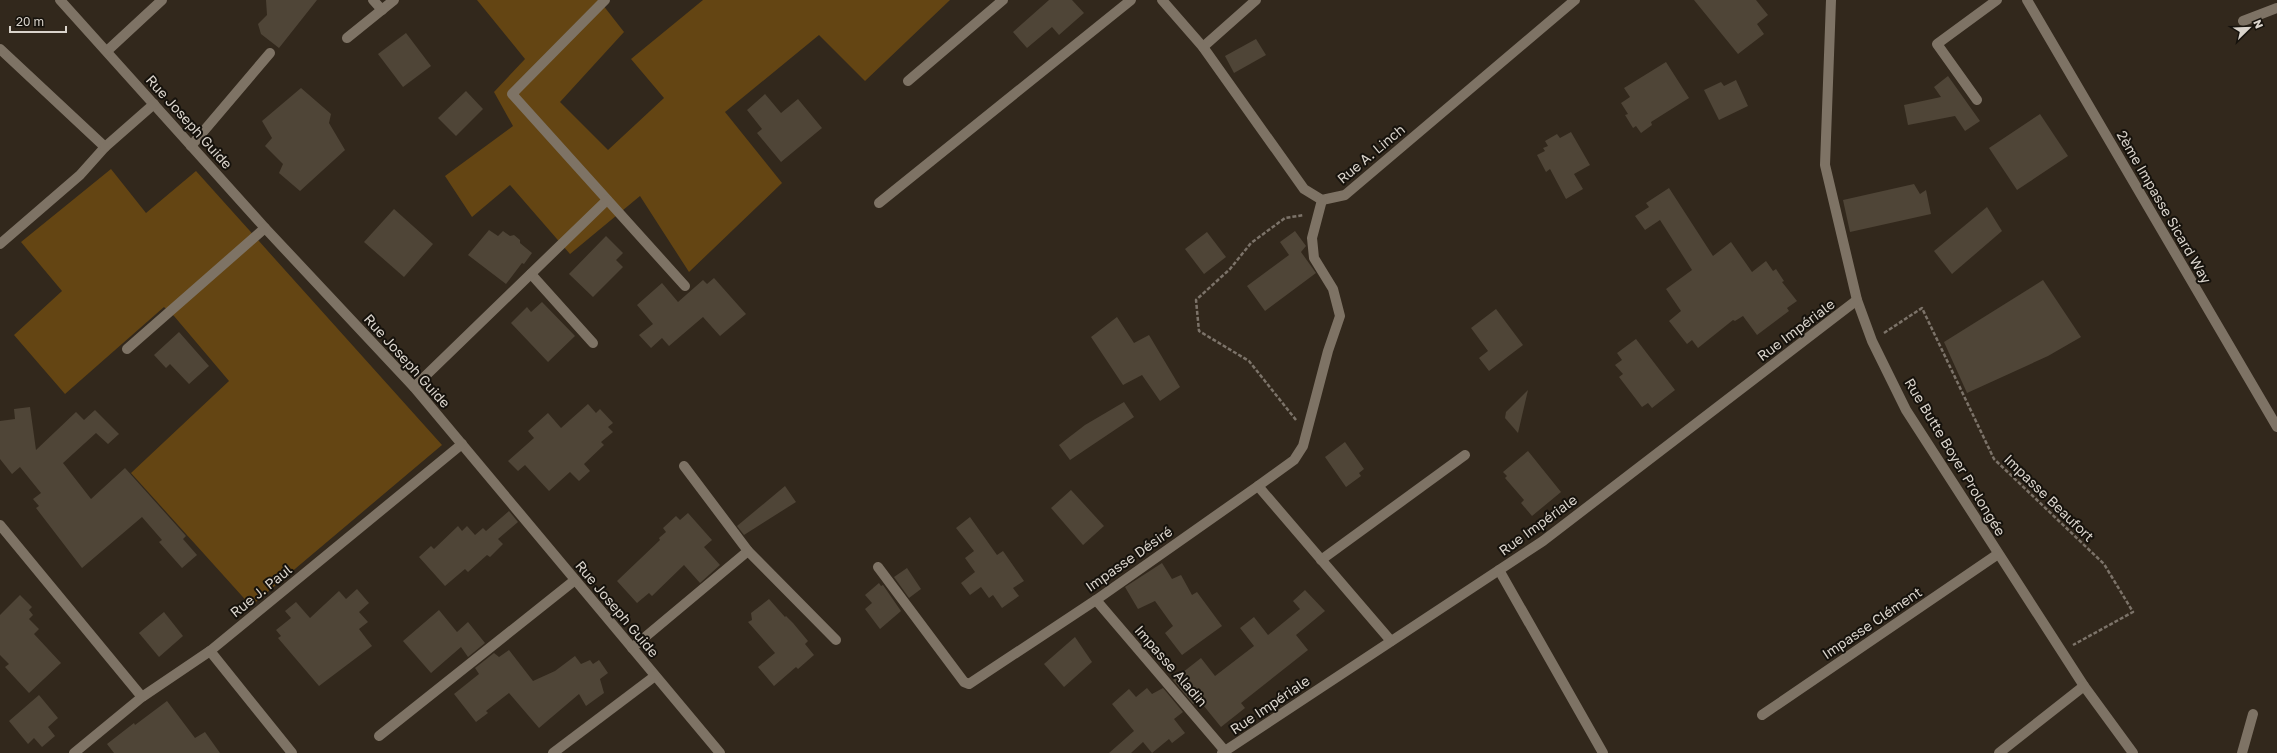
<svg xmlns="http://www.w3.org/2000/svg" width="2277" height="753" font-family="'Golos Text',sans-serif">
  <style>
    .green { fill: #644513 }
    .building { fill: #4f4537 }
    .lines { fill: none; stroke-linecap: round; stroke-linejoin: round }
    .path { stroke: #7c7369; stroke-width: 2.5; stroke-dasharray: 4 2; stroke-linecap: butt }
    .minor { stroke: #7e7365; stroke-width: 10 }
    .labels { text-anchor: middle; stroke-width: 4; stroke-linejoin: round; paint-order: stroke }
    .street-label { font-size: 14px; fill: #dad4cc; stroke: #16120c }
  </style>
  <rect width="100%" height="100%" fill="#32281c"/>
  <g class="green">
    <path d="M477 0H599L624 32 560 102 608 150 664 98 631 59 703 0H950L865 81 819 35 725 112 782 183 689 272 640 196 570 254 510 185 472 217 445 176 513 126 494 92 525 59Z"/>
    <path d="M111 169 146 213 196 171 442 445 251 606 131 473 229 381 174 316 164 307 65 394 14 335 62 291 21 242Z"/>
  </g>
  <g class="building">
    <path d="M266 0H317L279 48 261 34 258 24 267 15Z"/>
    <path d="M1049 0H1072L1084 13 1059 35 1052 27 1027 48 1013 32Z"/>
    <path d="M1694 0H1756L1768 15 1757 24 1764 34 1738 54Z"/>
    <path d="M406 33 431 66 403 87 378 54Z"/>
    <path d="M1256 39 1266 55 1234 73 1225 56Z"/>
    <path d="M1666 62 1689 98 1651 122 1652 125 1641 133 1636 126 1633 128 1625 115 1628 114 1621 103 1630 97 1624 88Z"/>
    <path d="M1948 76 1980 121 1965 131 1955 116 1908 125 1904 105 1941 97 1934 87Z"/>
    <path d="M1736 80 1748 106 1719 120 1704 90 1721 82 1724 86Z"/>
    <path d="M301 88 331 114 329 123 345 150 300 191 279 173 283 164 265 146 272 138 262 121Z"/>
    <path d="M466 91 483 109 456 136 438 118Z"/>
    <path d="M765 94 781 113 798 99 822 128 781 162 757 133 762 129 747 110Z"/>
    <path d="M2040 114 2068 156 2017 190 1989 148Z"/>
    <path d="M1571 132 1590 165 1574 174 1583 189 1566 199 1550 169 1546 172 1537 155 1545 151 1543 148 1548 146 1545 141 1557 134 1560 138Z"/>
    <path d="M1914 184 1920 194 1926 190 1931 214 1850 232 1843 200Z"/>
    <path d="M1669 188 1713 256 1731 242 1752 272 1766 261 1773 271 1776 269 1784 281 1782 282 1797 301 1787 308 1789 311 1757 335 1743 316 1735 321 1733 320 1698 348 1692 340 1687 344 1669 321 1681 311 1666 289 1692 270 1660 220 1645 230 1635 216 1649 207 1646 203Z"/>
    <path d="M1987 207 2002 231 1952 274 1934 251Z"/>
    <path d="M394 209 433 244 404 277 364 242Z"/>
    <path d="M489 230 498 236 503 231 510 236 514 235 520 240V243L532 253 524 264 522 263 506 284 468 255Z"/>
    <path d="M1295 231 1306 246 1301 252 1316 273 1265 311 1247 286 1289 255 1280 242Z"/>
    <path d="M1207 232 1226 257 1204 274 1185 249Z"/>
    <path d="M606 236 623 253 616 260 623 267 593 297 569 274Z"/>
    <path d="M714 278 746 314 720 336 703 317 669 346 662 338 651 348 639 335 653 324 637 305 662 283 678 302 703 280 707 284Z"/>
    <path d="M2043 280 2081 337 2048 356 1967 393 1944 342Z"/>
    <path d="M542 302 575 336 548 362 511 323 527 307 531 312Z"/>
    <path d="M1496 309 1523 345 1489 371 1479 358 1488 351 1471 328Z"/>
    <path d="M1117 317 1134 343 1149 335 1180 387 1160 401 1142 375 1123 385 1091 337Z"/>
    <path d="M179 332 209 366 189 384 170 364 166 368 154 355Z"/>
    <path d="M1636 339 1675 390 1652 408 1648 403 1642 407 1619 377 1623 374 1615 365 1622 360 1617 353Z"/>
    <path d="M1528 390 1518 433 1505 418 1506 412Z"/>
    <path d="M1124 402 1134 417 1070 460 1059 445 1085 425Z"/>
    <path d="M588 404 596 413 600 409 613 423 608 427 613 432 601 442 604 445 584 464 590 471 579 481 570 472 549 491 525 465 518 471 508 461 534 438 528 431 548 413 561 428Z"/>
    <path d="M30 407 36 450 76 412 84 420 95 410 119 434 108 444 96 433 63 463 91 499 125 468 186 536 183 539 197 555 182 568 159 542 162 540 142 517 82 568 36 508 39 506 33 499 41 493 20 467 12 474 0 459V421L15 419 14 409Z"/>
    <path d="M1345 442 1364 469 1359 473 1361 476 1346 487 1325 457Z"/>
    <path d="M1528 451 1561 492 1532 516 1521 503 1524 500 1505 478 1507 476 1503 472Z"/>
    <path d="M785 486 796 502 744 535 737 526Z"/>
    <path d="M1071 490 1104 526 1083 545 1051 508Z"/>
    <path d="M509 511 518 522 498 539 503 544 490 557 487 555 468 572 465 569 445 586 419 557 431 546 434 549 458 526 462 531 467 526 475 535 483 528 486 531Z"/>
    <path d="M688 513 712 540 704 547 720 565 700 583 684 565 652 596 649 593 637 603 617 581 660 540 659 538 666 532 663 528 676 516 680 520Z"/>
    <path d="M970 517 997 555 1003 551 1024 581 1013 588 1019 596 1002 608 993 595 989 598 981 587 970 595 961 583 975 572 965 558 974 551 956 528Z"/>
    <path d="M1162 563 1172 579 1181 575 1192 595 1197 592 1222 626 1182 655 1165 633 1173 626 1155 601 1138 609 1125 587Z"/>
    <path d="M907 568 921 589 909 598 894 577Z"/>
    <path d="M879 583 881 586 883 585 901 611 880 629 865 609 872 603 865 595Z"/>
    <path d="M357 589 369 603 359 612 368 622 359 629 372 646 319 686 278 638 281 636 276 630 291 618 285 611 296 602 310 618 339 591 346 599Z"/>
    <path d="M1305 590 1325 611 1296 635 1308 650 1241 703 1245 708 1221 727 1199 700 1193 704 1173 680 1201 658 1215 676 1254 646 1240 628 1254 617 1268 635 1300 609 1293 601Z"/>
    <path d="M20 595 32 607 29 610 33 615 29 619 39 629 34 634 61 663 29 693 5 667 9 664 0 655V615Z"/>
    <path d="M769 599 785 617 786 616 793 623 808 641 805 644 814 655 798 669 796 667 774 686 758 667 775 653 748 622 752 620 751 613Z"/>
    <path d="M439 610 457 632 468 622 485 643 468 657 461 647 431 673 403 641Z"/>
    <path d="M164 612 183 636 159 657 139 633Z"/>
    <path d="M1075 637 1092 662 1064 687 1044 664Z"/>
    <path d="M509 650 533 681 555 671 575 656 581 664 590 660 593 664 599 660 608 673 600 679 604 693 586 706 579 694 539 728 509 693 486 711 488 713 476 722 454 694 479 674 475 668 494 653 499 657Z"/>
    <path d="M1147 688 1152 694 1163 688 1183 712 1174 719 1185 733 1172 743 1169 739 1152 753 1143 742 1131 753H1109L1134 731 1112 704 1129 689 1136 697Z"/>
    <path d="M39 695 58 718 48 727 55 736 42 747 34 738 28 744 9 721Z"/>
    <path d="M167 701 195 738 205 732 220 753H114L107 744 134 723 135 725Z"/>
  </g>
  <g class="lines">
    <g class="path">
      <path d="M1884 333 1922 308 1994 459 2104 564 2133 612 2073 645"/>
      <path d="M1296 420 1249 361 1199 331 1196 300 1230 269 1251 243 1285 218 1304 215"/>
    </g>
    <g class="minor">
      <path d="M60 0 265 228 414 387 720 753"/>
      <path d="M373 0 382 10"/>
      <path d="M605 0 512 94 685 286"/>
      <path d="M1162 0 1203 47 1304 189 1322 200 1345 195 1575 0"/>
      <path d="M1831 0 1825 165 1857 300 1872 341 1906 410 2084 686 2133 753"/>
      <path d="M2027 0 2277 427"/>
      <path d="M2243 21 2277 8"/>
      <path d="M347 38 394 0"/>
      <path d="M1203 47 1256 0"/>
      <path d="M0 49 105 147 80 175 0 244"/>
      <path d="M107 51 162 0"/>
      <path d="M908 81 1003 0"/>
      <path d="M1977 100 1937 44 1997 0"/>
      <path d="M191 146 270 53"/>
      <path d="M105 147 154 104"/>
      <path d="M879 203 1131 0"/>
      <path d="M531 274 593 343"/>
      <path d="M127 349 265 228"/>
      <path d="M414 387 607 200"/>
      <path d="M684 466 748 551 836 640"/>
      <path d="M1258 486 1294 460 1303 446 1328 351 1340 316 1333 289 1314 258 1312 238 1322 200"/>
      <path d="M0 525 142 697"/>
      <path d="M1321 560 1465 455"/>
      <path d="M878 567 964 682 969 684 1096 600 1258 486 1391 641"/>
      <path d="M1499 570 1603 753"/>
      <path d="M1096 600 1225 751"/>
      <path d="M632 648 748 551"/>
      <path d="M210 651 292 753"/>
      <path d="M1762 715 1998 554"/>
      <path d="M379 736 575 580"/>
      <path d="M74 753 142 697 210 651 462 444"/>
      <path d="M553 753 655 676"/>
      <path d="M1222 753 1543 541 1857 300"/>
      <path d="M1999 753 2084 686"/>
      <path d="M2242 753 2253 714"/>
    </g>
  </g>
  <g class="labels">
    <g class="street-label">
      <text transform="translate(189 122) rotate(48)" y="5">Rue Joseph Guide</text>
      <text transform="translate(1371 154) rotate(-40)" y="5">Rue A. Linch</text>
      <text transform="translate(2164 207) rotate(60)" y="5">2ème Impasse Sicard Way</text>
      <text transform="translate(1796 330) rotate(-37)" y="5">Rue Impériale</text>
      <text transform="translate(407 361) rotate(48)" y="5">Rue Joseph Guide</text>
      <text transform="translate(1955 457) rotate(59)" y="5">Rue Butte Boyer Prolongée</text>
      <text transform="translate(2049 498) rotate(44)" y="5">Impasse Beaufort</text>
      <text transform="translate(1538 525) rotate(-36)" y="5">Rue Impériale</text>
      <text transform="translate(1129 559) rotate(-35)" y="5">Impasse Désiré</text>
      <text transform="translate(261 591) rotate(-39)" y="5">Rue J. Paul</text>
      <text transform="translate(617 609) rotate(50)" y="5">Rue Joseph Guide</text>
      <text transform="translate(1872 623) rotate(-34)" y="5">Impasse Clément</text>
      <text transform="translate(1171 666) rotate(49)" y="5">Impasse Aladin</text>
      <text transform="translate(1270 705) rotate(-34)" y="5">Rue Impériale</text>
    </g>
  </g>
  <g transform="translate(2249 28) rotate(67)" stroke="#16120c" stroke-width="3" paint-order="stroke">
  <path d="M0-3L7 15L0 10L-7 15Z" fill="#dad4cc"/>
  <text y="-6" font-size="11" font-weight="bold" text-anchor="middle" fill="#dad4cc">N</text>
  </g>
  <path d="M10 26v6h56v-6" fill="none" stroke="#dad4cc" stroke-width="2"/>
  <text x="16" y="26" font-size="12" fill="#dad4cc" stroke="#16120c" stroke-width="3" paint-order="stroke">20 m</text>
</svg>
